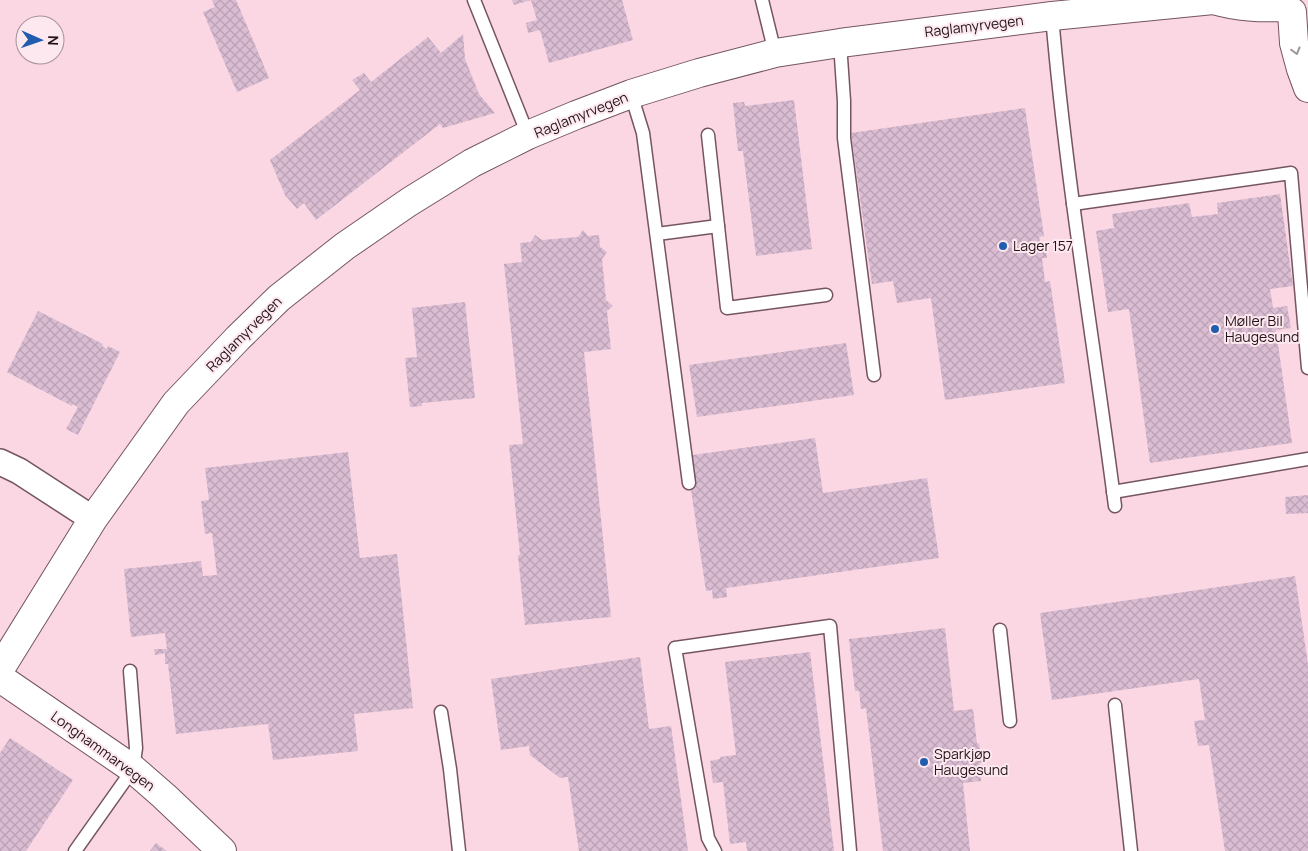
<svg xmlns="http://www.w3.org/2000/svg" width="1308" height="851" font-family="Manrope,sans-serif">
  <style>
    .building { fill: url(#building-cross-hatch) }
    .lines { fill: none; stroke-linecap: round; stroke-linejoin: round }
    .service-casing { stroke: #745561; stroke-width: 15 }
    .minor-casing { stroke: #745561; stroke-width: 28 }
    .tertiary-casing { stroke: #745561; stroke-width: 30 }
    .service { stroke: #fff; stroke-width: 12 }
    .minor { stroke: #fff; stroke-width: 25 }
    .tertiary { stroke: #fff; stroke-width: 28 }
    .oneway { stroke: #9b9598 }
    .poi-dot { fill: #205dae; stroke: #fee8f0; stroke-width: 2 }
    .labels { text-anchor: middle; stroke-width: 4; stroke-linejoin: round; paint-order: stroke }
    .street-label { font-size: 14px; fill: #211419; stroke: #fee8f0 }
    .poi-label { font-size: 14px; fill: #211419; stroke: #fee8f0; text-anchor: start }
  </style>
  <defs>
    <pattern id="building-cross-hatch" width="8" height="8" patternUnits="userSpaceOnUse" patternTransform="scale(1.25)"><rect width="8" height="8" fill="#dabdd3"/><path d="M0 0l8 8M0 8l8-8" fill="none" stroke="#bba2b5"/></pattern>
  </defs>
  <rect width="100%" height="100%" fill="#fbd6e3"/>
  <g class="building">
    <path d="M212 0H236L269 78 237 92 203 12 215 7Z"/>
    <path d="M512 0H622L633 40 549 63 540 30 528 33 526 23 537 20 531 0 514 5Z"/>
    <path d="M463 34 465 59 479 94 495 113 443 128 440 124 316 220 304 203 297 209 286 196V197L270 160 360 90 352 80 364 73 371 82 428 37 441 53Z"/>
    <path d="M794 100 812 249 756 256 743 151H738L733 103 744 102 745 106Z"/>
    <path d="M1025 108 1044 236 1039 237 1041 247H1045L1047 258H1042L1045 282 1050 281 1065 383 945 400 931 298 897 303 893 281 872 284 851 133Z"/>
    <path d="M1280 194 1293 286 1270 289 1273 308 1287 306 1291 328 1276 330 1292 443 1150 463 1129 309 1108 312 1096 231 1114 228 1112 214 1189 203 1192 217 1218 214 1217 203Z"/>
    <path d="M583 230 588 236 599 235 600 247 607 252 602 259 606 300 613 306 607 311 611 349 584 352 611 617 525 625 518 555H520L509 445 523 444 504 264 522 262 520 243 531 242 535 235 542 240 578 237Z"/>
    <path d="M465 302 475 398 422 403V406L410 407 405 358 417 357 412 308Z"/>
    <path d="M38 311 103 344 102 346 107 349 108 346 120 352 78 435 66 429 78 407 73 404 72 406 7 372Z"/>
    <path d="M846 343 854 395 697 417 689 365Z"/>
    <path d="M815 438 823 493 927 478 939 558 726 588 727 597 713 599 712 590 706 591 686 456Z"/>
    <path d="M348 452 360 558 397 554 413 708 354 714 358 751 273 760 268 724 176 734 168 664H165V653L155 655 154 649H167L165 633 131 637 124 569 201 561 203 576 217 575 212 533 205 534 201 501 209 500 205 468Z"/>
    <path d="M1308 495V513L1286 514 1285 497Z"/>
    <path d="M1295 576 1308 664V851H1225L1209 745 1198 746 1194 721 1205 720 1199 679 1052 700 1040 613Z"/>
    <path d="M945 628 954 711 973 709 977 744 979 743 982 763H980L981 781 963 783 970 851H883L866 708 861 709 859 691H855L849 639Z"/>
    <path d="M810 652 834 851H747L746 842 730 844 723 782 713 783 710 761 720 759V757L736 755 725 662Z"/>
    <path d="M640 657 649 729 671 726 688 851H579L568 777 560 778 530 755 529 746 501 750 491 679Z"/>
    <path d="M10 738 73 780 26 851H0V753Z"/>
    <path d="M156 843 167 851H150Z"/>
  </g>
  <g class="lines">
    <defs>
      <g id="service">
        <path d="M474 0 528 135"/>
        <path d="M762 0 775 53"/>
        <path d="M1052 16C1066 180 1094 343 1115 506"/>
        <path d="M840 43 844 101V138L874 375"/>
        <path d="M631 94 643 133 689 483"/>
        <path d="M708 135 727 308 826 295"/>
        <path d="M1073 204 1291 173 1308 368"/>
        <path d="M657 234 718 226"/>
        <path d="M1113 492 1308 459"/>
        <path d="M1000 630 1010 721"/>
        <path d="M1115 705 1131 851"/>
        <path d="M441 712 450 769 459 851"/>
        <path d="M75 851 133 769 136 748 130 671"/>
        <path d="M715 851 708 838 675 648 830 626 850 851"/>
      </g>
      <path id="minor" d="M0 462 19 471 93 519"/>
      <g id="tertiary">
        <path d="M1292 12 1294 43 1301 69 1308 88"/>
        <path d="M0 669 93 519 176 403 238 338 279 298 345 246 409 202 472 163 528 135 576 115 631 94 699 73 775 53 840 43 1052 16 1213 0C1239 7 1259 8 1285 7"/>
        <path d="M0 678 133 769 164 796 222 851"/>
      </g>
    </defs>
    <use href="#service" class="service-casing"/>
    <use href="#minor" class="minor-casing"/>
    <use href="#tertiary" class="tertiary-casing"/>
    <use href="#service" class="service"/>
    <use href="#minor" class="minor"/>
    <use href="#tertiary" class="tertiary"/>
  </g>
  <defs><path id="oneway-chevron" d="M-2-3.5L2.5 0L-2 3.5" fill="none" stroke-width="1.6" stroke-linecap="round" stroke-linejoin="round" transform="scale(1.25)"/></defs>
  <use class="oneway" href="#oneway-chevron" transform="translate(1296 51) rotate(75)"/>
  <g class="poi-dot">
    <circle cx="1003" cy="246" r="5"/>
    <circle cx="1215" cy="329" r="5"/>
    <circle cx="924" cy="762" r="5"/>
  </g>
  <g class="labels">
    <g class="street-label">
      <text transform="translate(974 26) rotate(-7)" y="5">Raglamyrvegen</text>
      <text transform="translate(581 115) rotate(-22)" y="5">Raglamyrvegen</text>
      <text transform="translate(244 334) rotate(-45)" y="5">Raglamyrvegen</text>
      <text transform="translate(103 751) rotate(36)" y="5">Longhammarvegen</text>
    </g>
    <g class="poi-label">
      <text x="1013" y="251">Lager 157</text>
      <text x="1225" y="326">Møller Bil<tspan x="1225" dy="16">Haugesund</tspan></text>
      <text x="934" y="759">Sparkjøp<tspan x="934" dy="16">Haugesund</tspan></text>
    </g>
  </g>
  <g transform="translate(40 40) rotate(92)"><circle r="24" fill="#fee8f0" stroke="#a6939a"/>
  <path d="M0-4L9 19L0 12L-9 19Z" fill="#205dae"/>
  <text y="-8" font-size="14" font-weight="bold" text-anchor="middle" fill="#211419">N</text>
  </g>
</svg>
